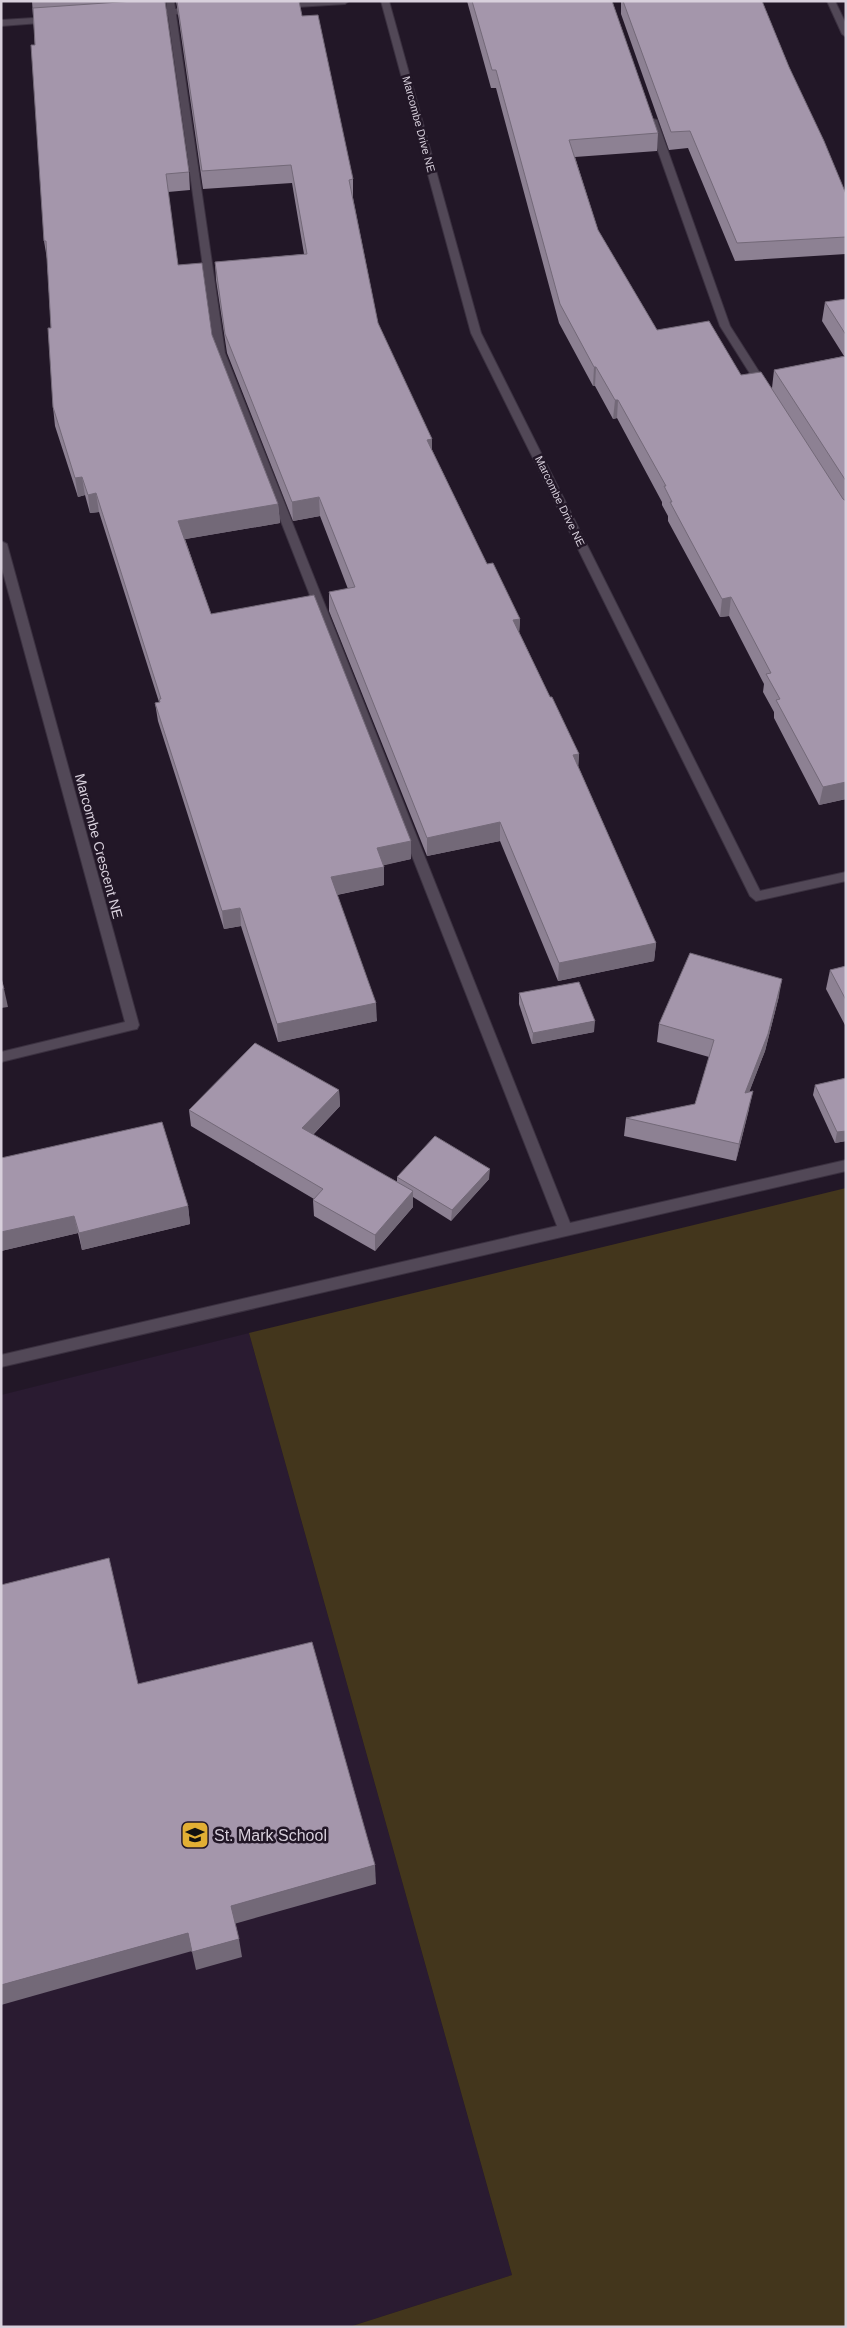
<svg xmlns="http://www.w3.org/2000/svg" width="847" height="2328" font-family="Helvetica,sans-serif">
  <style>
    .built { fill: #2a1b31 }
    .green { fill: #43361c }
    .lines { fill: none; stroke-linecap: round; stroke-linejoin: round }
    .service-casing { stroke: #3b3140; stroke-width: 2 }
    .minor-casing { stroke: #3b3140; stroke-width: 2 }
    .service { fill: #524857; fill-rule: evenodd }
    .minor { fill: #524857; fill-rule: evenodd }
    .wall { fill: #8d8193 }
    .shaded-wall { fill: #736978 }
    .building { fill: #a496ab; stroke: #736978 }
    .labels { text-anchor: middle; stroke-width: 5; stroke-linejoin: round; paint-order: stroke }
    .far-street-label { font-size: 11px; fill: #d8d0dc; stroke: #221727 }
    .street-label { font-size: 14px; fill: #d8d0dc; stroke: #221727 }
    .near-poi-label { font-size: 16px; fill: #d8d0dc; stroke: #221727; text-anchor: start }
  </style>
  <rect width="100%" height="100%" fill="#221727"/>
  <path class="built" d="M249 1333 512 2275 349 2327H1V1395Z"/>
  <path class="green" d="M846 1188V2327H349L512 2275 249 1333Z"/>
  <g class="lines">
    <defs>
      <g id="service">
        <path d="M166 1H174L225 353 570 1223 846 1160V1171L1 1367V1355L557 1226 215 353Z"/>
        <path d="M649 118 657 120 730 326 770 389 769 391H761L720 326 647 120Z"/>
      </g>
      <g id="minor">
        <path d="M299 1H349L345 4 281 8 277 5 281 2Z"/>
        <path d="M381 1H389L481 333 760 891 846 872V881L756 901 750 896 471 333Z"/>
        <path d="M827 1H835L846 24V37L842 34Z"/>
        <path d="M195 8 198 9V13L149 16 145 13 149 10Z"/>
        <path d="M50 17 54 20 53 22 1 26V20Z"/>
        <path d="M1 541 7 544 139 1025 137 1029 132 1030 1 1062V1052L125 1022 1 565Z"/>
      </g>
    </defs>
    <use href="#service" class="service-casing"/>
    <use href="#minor" class="minor-casing"/>
    <use href="#service" class="service"/>
    <use href="#minor" class="minor"/>
  </g>
  <g class="wall">
    <path d="M32 1H166L165 4 189 172 190 190 168 192 178 265 212 335 278 504 280 523 185 539 211 614 411 841V859L383 865 384 885 337 895 377 1021 278 1042 241 926 224 929 158 721 155 703 159 702 99 512 90 513 85 495 78 497 55 426 53 407 51 328 47 259 44 241 35 45Z"/>
    <path d="M176 1H299L302 16 353 179V198L378 323 432 450 487 564 520 619 519 632 550 697 579 754 578 766 656 943 654 961 558 981 500 841 427 856 329 611V592L348 589 320 516 293 521 227 353 216 280 215 262 304 254 292 183 203 189 177 7Z"/>
    <path d="M467 1H612L658 133 657 151 575 157 598 230 657 330 741 375 772 388 774 370 844 356 822 321 825 302 846 299V799L819 805 774 718V712L763 692 764 684 729 616 720 617 668 521V516L662 505V502L617 418 613 419 595 386H593L559 323 496 88H491Z"/>
    <path d="M621 1H762L789 67 846 194V254L735 261 688 148 669 150 621 14Z"/>
    <path d="M846 966V1027L826 989 830 970Z"/>
    <path d="M519 993 594 1032 532 1044 519 1004Z"/>
    <path d="M779 996 765 1051 749 1092V1109L736 1161 624 1136 626 1118 695 1104 709 1057 657 1042 659 1024Z"/>
    <path d="M846 1078V1141L835 1143 813 1095 815 1085Z"/>
    <path d="M339 1090 340 1106 313 1135 397 1182V1177L489 1179 451 1221 413 1197V1207L375 1251 314 1216 313 1200 314 1199 191 1126 189 1110Z"/>
    <path d="M1 1158 188 1206 190 1224 82 1250 78 1233 1 1251Z"/>
  </g>
  <g class="shaded-wall">
    <path d="M594 367H596L595 386H593Z"/>
    <path d="M615 400H618L617 418 613 419Z"/>
    <path d="M432 439V458L427 440Z"/>
    <path d="M82 477 85 495 78 497 75 478Z"/>
    <path d="M96 493 99 512 90 513 88 495Z"/>
    <path d="M319 497 320 516 293 521 292 502Z"/>
    <path d="M278 504 280 523 180 540 178 521Z"/>
    <path d="M731 597 729 616 720 617 722 599Z"/>
    <path d="M520 619 519 637 513 620Z"/>
    <path d="M579 754 578 773 573 755Z"/>
    <path d="M846 782V799L819 805 823 787Z"/>
    <path d="M500 822V841L427 856V838Z"/>
    <path d="M411 841V859L377 867V848Z"/>
    <path d="M384 867V885L331 896V877Z"/>
    <path d="M240 908 241 926 224 929 222 911Z"/>
    <path d="M656 943 654 961 558 981 559 963Z"/>
    <path d="M782 979 779 996 765 1051 742 1111 745 1093Z"/>
    <path d="M1 989H4L8 1007 1 1008Z"/>
    <path d="M376 1003 377 1021 278 1042 277 1024Z"/>
    <path d="M595 1021 594 1032 532 1044 533 1033Z"/>
    <path d="M339 1090 340 1106 303 1145 302 1128Z"/>
    <path d="M753 1091 749 1109 736 1161 739 1144Z"/>
    <path d="M846 1131V1141L835 1143 837 1132Z"/>
    <path d="M490 1169 489 1179 451 1221 452 1210Z"/>
    <path d="M413 1191V1207L375 1251V1235Z"/>
    <path d="M188 1206 190 1224 82 1250 79 1233Z"/>
    <path d="M74 1216 78 1233 1 1251V1232Z"/>
    <path d="M375 1865 376 1884 234 1924 231 1906Z"/>
    <path d="M188 1933 192 1951 1 2005V1985Z"/>
    <path d="M239 1939 242 1957 196 1970 192 1952Z"/>
  </g>
  <g class="building">
    <path d="M134 1H165L189 172 166 174 178 265 202 263 212 335 278 504 178 521 211 614 314 595 411 841 377 848 384 867 331 877 376 1003 277 1024 240 908 222 911 155 703 160 702 159 699H161L96 493 88 495 82 477 75 478 53 407 48 328H51L46 241H44L31 45H35L33 8Z"/>
    <path d="M177 1H299L302 16 318 15 353 179 349 180 378 323 432 439 427 440 487 564 493 563 520 619 513 620 550 697H552L579 754 573 755 656 943 559 963 500 822 427 838 329 592 355 587 319 497 292 502 225 334 215 262 307 254 291 165 202 171Z"/>
    <path d="M472 1H612L658 133 569 140 598 230 657 330 709 321 741 375 761 372 843 499 846 501V782L823 787 776 700 780 699 766 674 771 673 731 597 722 599 670 502H672L664 486H666L618 400H615L596 367H594L560 304 496 70H492Z"/>
    <path d="M623 1H762L789 67 824 141 846 194V237L737 243 690 131 671 132Z"/>
    <path d="M846 299V335L825 302Z"/>
    <path d="M846 356V481L774 370Z"/>
    <path d="M690 953 782 979 768 1034 745 1093 753 1091 739 1144 626 1118 695 1104 714 1040 659 1024Z"/>
    <path d="M846 966V1000L830 970Z"/>
    <path d="M1 978 4 989H1Z"/>
    <path d="M579 982 595 1021 533 1033 519 993Z"/>
    <path d="M255 1043 339 1090 302 1128 413 1191 375 1235 313 1200 323 1189 189 1110Z"/>
    <path d="M846 1078V1131L837 1132 815 1085Z"/>
    <path d="M162 1122 188 1206 79 1233 74 1216 1 1232V1158Z"/>
    <path d="M435 1136 490 1169 452 1210 397 1177Z"/>
    <path d="M109 1558 138 1684 312 1642 375 1865 231 1906 239 1939 192 1952 188 1933 1 1985V1585Z"/>
  </g>
  <defs>
    <symbol id="school-square" viewBox="-11 -11 22 22"><rect x="-9" y="-9" width="18" height="18" rx="4" fill="#e2af34" stroke="#221727"/><path d="M0-5L7-2L0 1L-7-2ZM-4 1L0 2.5L4 1V4Q0 6-4 4Z" fill="#111"/></symbol>
  </defs>
  <g fill-rule="evenodd">
    <use href="#school-square" x="179" y="1819" width="32" height="32"/>
  </g>
  <g class="labels">
    <g class="far-street-label">
      <text transform="translate(419 124) rotate(75)" y="4">Marcombe Drive NE</text>
      <text transform="translate(560 501) rotate(64)" y="4">Marcombe Drive NE</text>
    </g>
    <g class="street-label">
      <text transform="translate(99 846) rotate(75)" y="5">Marcombe Crescent NE</text>
    </g>
    <g class="near-poi-label">
      <text x="214" y="1841">St. Mark School</text>
    </g>
  </g>
  <rect width="847" height="2328" fill="none" stroke="#d8d0dc" stroke-width="5"/>
</svg>
